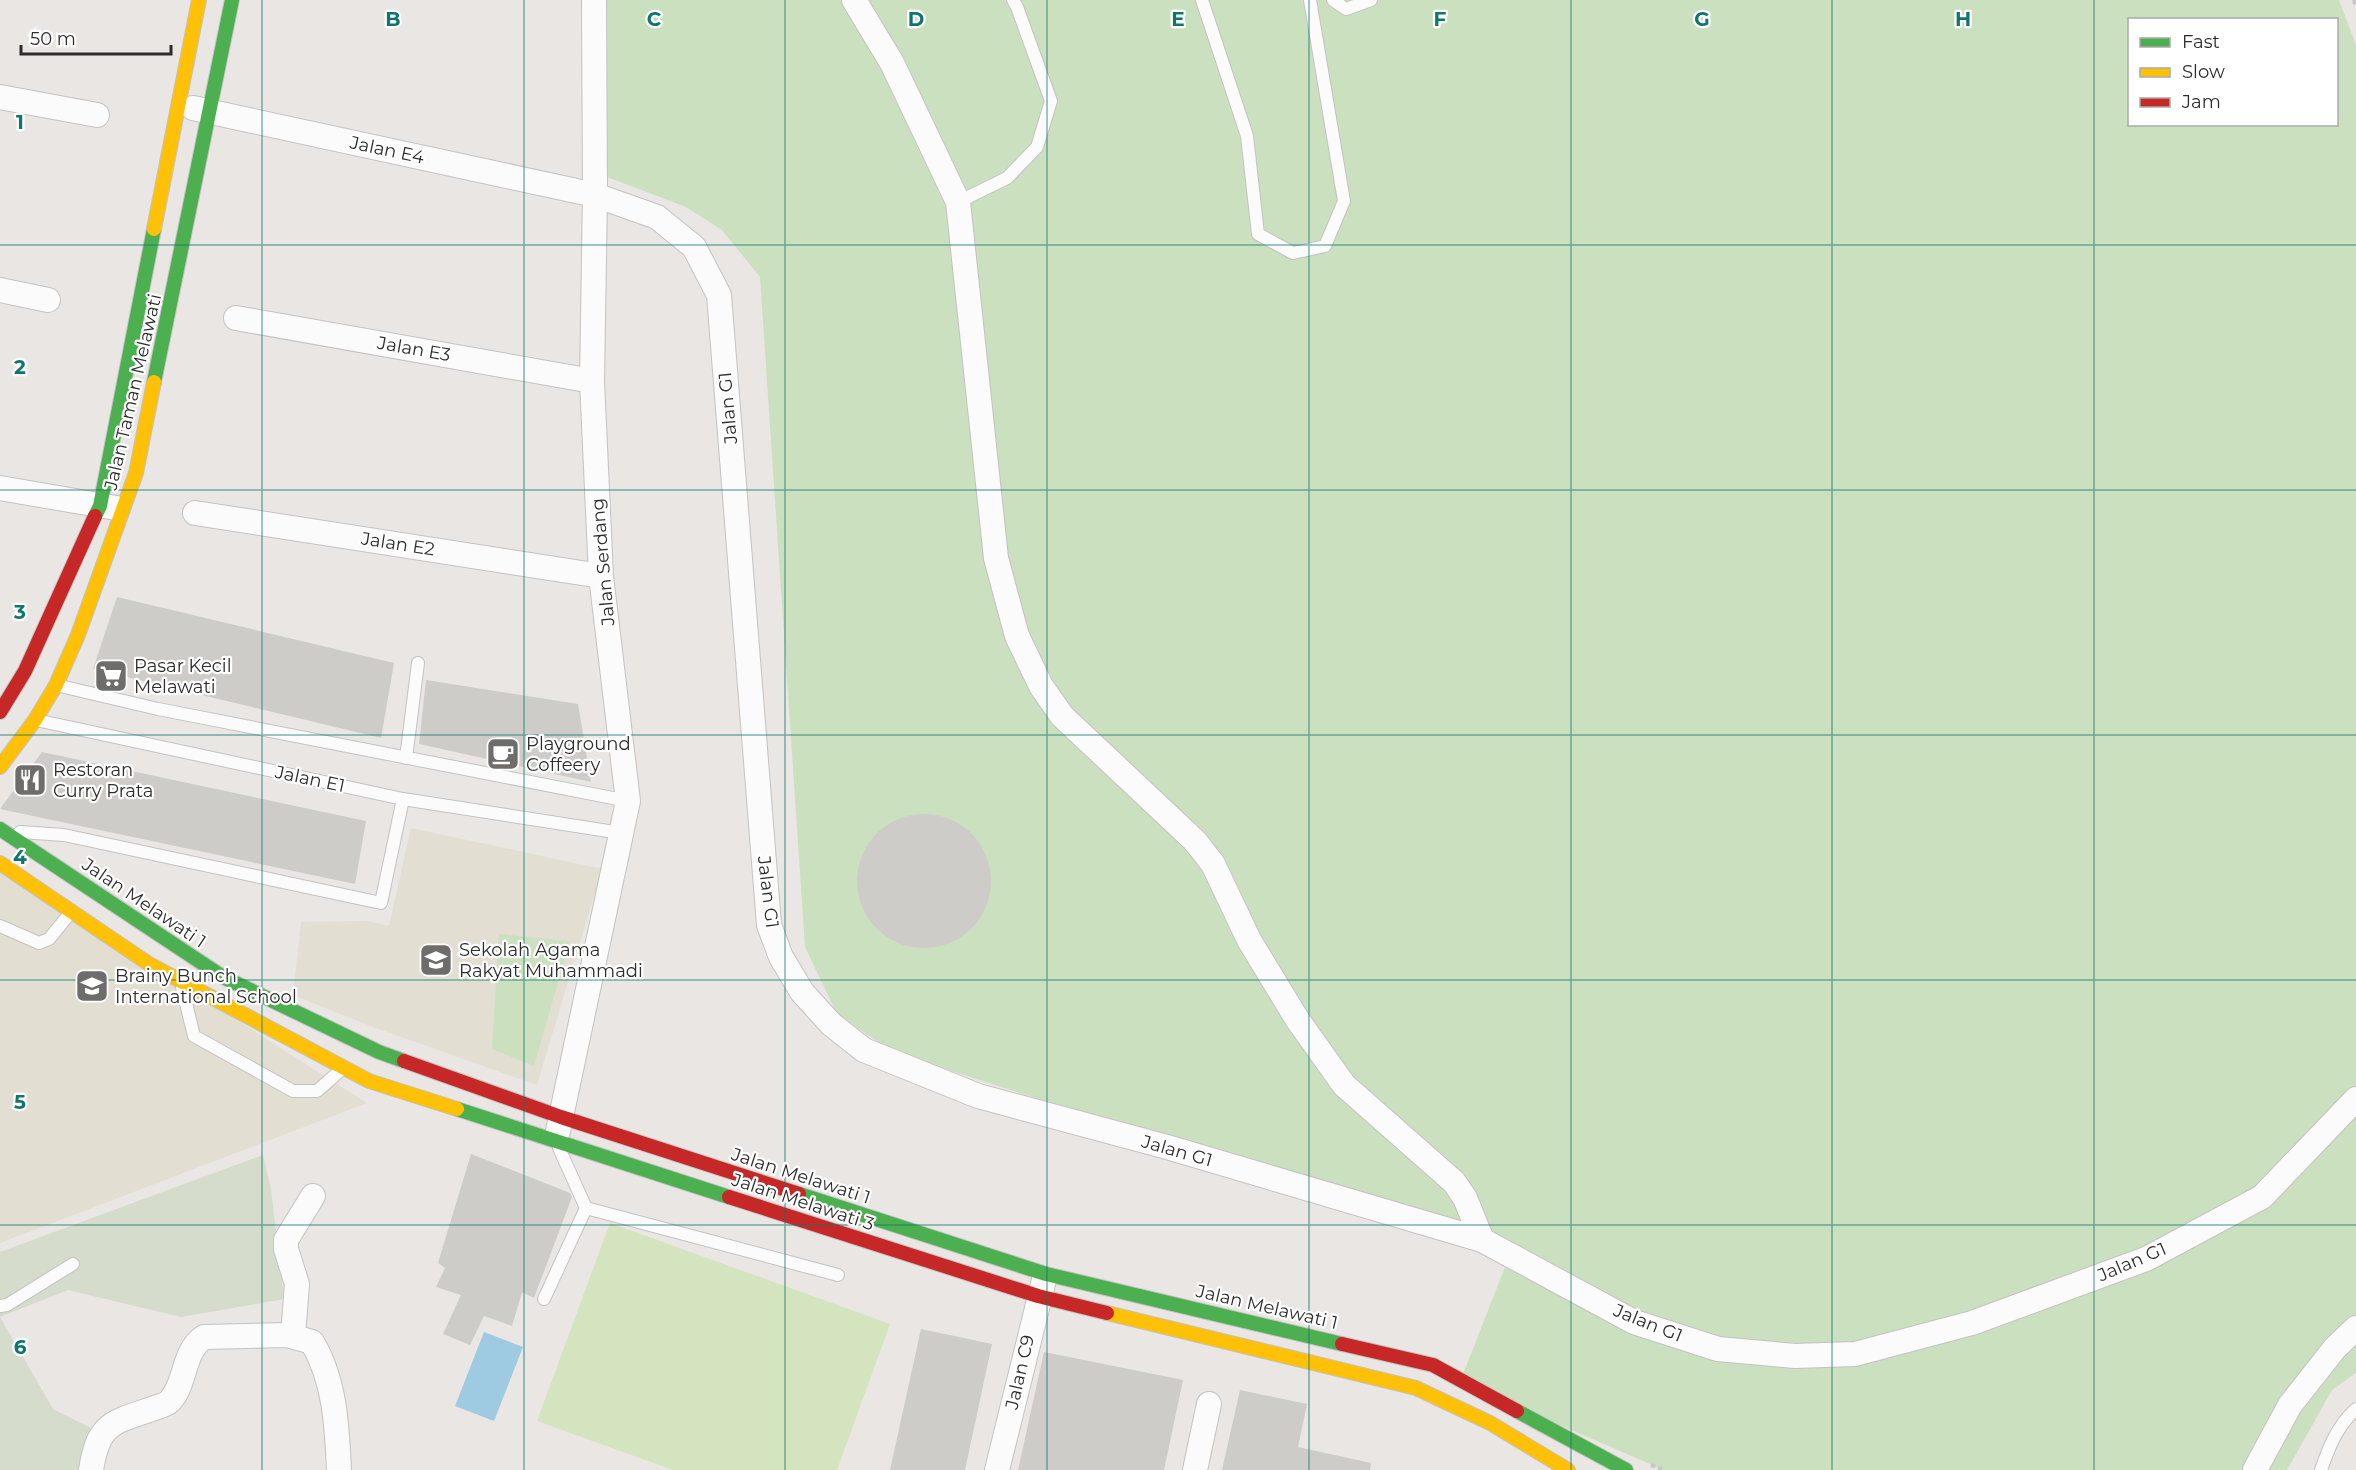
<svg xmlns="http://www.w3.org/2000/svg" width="2356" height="1470" font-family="Montserrat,sans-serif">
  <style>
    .education { fill: #e2ded2 }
    .green { fill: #cbe0bf; fill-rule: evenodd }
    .cemetery { fill: #d5dccc }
    .pitch { fill: #d3e4be }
    .water { fill: #9fcbe2 }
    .building { fill: #ceccc9 }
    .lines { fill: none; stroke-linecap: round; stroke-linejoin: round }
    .lane-casing { stroke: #c4c2c2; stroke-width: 14 }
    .street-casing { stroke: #c4c2c2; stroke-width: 26 }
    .fast-casing { stroke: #c4c2c2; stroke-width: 16 }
    .slow-casing { stroke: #c4c2c2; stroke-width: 16 }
    .jam-casing { stroke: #c4c2c2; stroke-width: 16 }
    .path { stroke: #c7c7c6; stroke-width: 4; stroke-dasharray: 4.5 3; stroke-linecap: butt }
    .lane { stroke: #fcfbfb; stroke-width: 12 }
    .street { stroke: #fcfbfb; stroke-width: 24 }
    .fast { stroke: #4caf50; stroke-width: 14 }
    .slow { stroke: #ffc107; stroke-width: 14 }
    .jam { stroke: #c62828; stroke-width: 14 }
    .grid { fill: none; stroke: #0f766e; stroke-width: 1.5; stroke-opacity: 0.55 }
    .labels { text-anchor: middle; stroke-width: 4.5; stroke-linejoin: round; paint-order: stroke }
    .street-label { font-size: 18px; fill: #2c2c2c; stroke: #fff }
    .poi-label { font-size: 18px; fill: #2c2c2c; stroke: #fff; text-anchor: start }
    .grid-label { font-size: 20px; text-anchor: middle; font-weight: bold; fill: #0f766e; stroke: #fff; stroke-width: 4.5; stroke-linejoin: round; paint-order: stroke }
  </style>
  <rect width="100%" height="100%" fill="#e9e6e3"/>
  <g class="education">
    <path d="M411 828 602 869 537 1085 373 1027 293 995 301 922 368 921 389 926Z"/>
    <path d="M0 870 367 1103 0 1243Z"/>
  </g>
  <g class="green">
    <path d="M593 0H2339L2356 45V1373L2332 1390 2287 1470H1664L1460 1382 1507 1262 1181 1141 1042 1100 895 1053 837 1014 805 947 760 277 722 230 686 207 602 175ZM2130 20H2336V124H2130Z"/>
    <path d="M499 934 570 941 534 1066 492 1049Z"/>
  </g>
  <path class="cemetery" d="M263 1155 271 1189 284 1299 181 1317 68 1290 0 1317 53 1409 93 1429 89 1470H0V1252Z"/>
  <path class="pitch" d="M610 1223 890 1324 837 1470H673L537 1421Z"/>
  <path class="water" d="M484 1332 523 1347 494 1421 455 1406Z"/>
  <g class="building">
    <path d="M117 597 394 663 381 738 93 669Z"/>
    <path d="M426 680 578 704 591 782 419 744Z"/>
    <path d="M42 752 366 821 355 884 0 809Z"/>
    <circle cx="924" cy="881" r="67"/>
    <path d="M471 1154 570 1193 572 1197 534 1298 522 1292 512 1326 484 1316 470 1345 443 1334 461 1295 436 1287 445 1268 438 1263Z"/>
    <path d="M921 1329 992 1344 965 1470H890Z"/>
    <path d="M1044 1352 1183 1380 1164 1470H1018Z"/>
    <path d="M1240 1390 1307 1404 1298 1447 1371 1463 1370 1470H1222Z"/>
  </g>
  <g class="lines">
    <defs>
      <g id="lane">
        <path d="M1202 0 1247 136 1258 234 1293 253 1325 246 1344 201 1310 0"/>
        <path d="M1333 0 1346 9 1371 0"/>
        <path d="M958 202 1007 178 1037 147 1051 101 1017 7 1013 0"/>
        <path d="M56 685 158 709 628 801"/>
        <path d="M36 720 403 799 621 833"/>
        <path d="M406 758 418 663"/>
        <path d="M20 832 64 835 381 903 403 799"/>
        <path d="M0 926 39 943 49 939 71 912"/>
        <path d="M182 987 194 1036 293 1091H317L341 1070"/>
        <path d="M586 1208 838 1275"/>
        <path d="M544 1299 586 1208 559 1148"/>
        <path d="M0 1306 7 1305 73 1264"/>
        <path d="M2321 1470C2329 1447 2337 1426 2356 1409"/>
      </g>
      <g id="street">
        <path d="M854 0 892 63 958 202 996 558 1017 636 1041 686 1062 716 1195 841 1213 864 1249 940 1297 1019 1344 1085 1454 1182 1465 1198 1482 1240"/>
        <path d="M0 97 97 115"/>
        <path d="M193 108 595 195 657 217 694 247 719 295 769 925 781 957 802 992 831 1024 864 1050 978 1096 1167 1147 1482 1240 1634 1322 1718 1349 1795 1356 1855 1354 1972 1323 2146 1259 2262 1197 2356 1099"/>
        <path d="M0 290 48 300"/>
        <path d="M236 318 592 381"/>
        <path d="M0 488 116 508"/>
        <path d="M195 513 601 576"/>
        <path d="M558 1131 628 801 601 576 592 381 595 195 594 0"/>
        <path d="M293 1335 297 1284 286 1249V1240L313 1196"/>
        <path d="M91 1470C98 1426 109 1423 149 1410 155 1407 165 1406 170 1401 187 1382 182 1352 204 1337L287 1335 312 1342C335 1380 337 1427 339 1470"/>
        <path d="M997 1470 1044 1280"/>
        <path d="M1195 1470 1209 1404"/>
        <path d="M2255 1470 2290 1405 2335 1348 2356 1328"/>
      </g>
      <g id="fast">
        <path d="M154 382 232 0"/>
        <path d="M95 516 100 506 154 229"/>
        <path d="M0 829 223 977 379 1052 404 1061"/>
        <path d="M457 1109 729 1197"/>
        <path d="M799 1194 1046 1274 1342 1344"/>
        <path d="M1517 1411 1626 1470"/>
      </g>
      <g id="slow">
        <path d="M154 229 199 0"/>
        <path d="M0 767 35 720 56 685 78 635 136 473 154 382"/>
        <path d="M0 863 149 964 369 1081 457 1109"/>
        <path d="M1107 1313 1416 1388 1490 1423 1568 1470"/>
      </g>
      <g id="jam">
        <path d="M0 712 25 671 95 516"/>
        <path d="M404 1061 561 1117 799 1194"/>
        <path d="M729 1197 1038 1296 1107 1313"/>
        <path d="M1342 1344 1433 1365 1517 1411"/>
      </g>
    </defs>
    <use href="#lane" class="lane-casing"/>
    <use href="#street" class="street-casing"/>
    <use href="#fast" class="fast-casing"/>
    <use href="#slow" class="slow-casing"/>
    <use href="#jam" class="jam-casing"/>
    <g class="path">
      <path d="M2354 0 2356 6"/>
      <path d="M1651 1465 1665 1470"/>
    </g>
    <use href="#lane" class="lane"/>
    <use href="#street" class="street"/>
    <use href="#fast" class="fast"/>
    <use href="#slow" class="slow"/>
    <use href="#jam" class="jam"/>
  </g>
  <path class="grid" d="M262 0V1470M524 0V1470M785 0V1470M1047 0V1470M1309 0V1470M1571 0V1470M1832 0V1470M2094 0V1470M0 245H2356M0 490H2356M0 735H2356M0 980H2356M0 1225H2356"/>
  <defs>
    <symbol id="supermarket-square" viewBox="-11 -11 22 22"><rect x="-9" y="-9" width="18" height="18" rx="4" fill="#6e6d6c" stroke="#fff"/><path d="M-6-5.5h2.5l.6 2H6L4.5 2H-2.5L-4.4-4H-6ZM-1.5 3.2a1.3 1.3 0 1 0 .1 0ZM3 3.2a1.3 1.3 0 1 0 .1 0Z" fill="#fff"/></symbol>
    <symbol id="cafe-square" viewBox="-11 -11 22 22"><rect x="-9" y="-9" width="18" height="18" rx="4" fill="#6e6d6c" stroke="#fff"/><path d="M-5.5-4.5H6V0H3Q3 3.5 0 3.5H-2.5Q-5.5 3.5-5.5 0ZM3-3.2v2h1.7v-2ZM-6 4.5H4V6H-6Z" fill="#fff"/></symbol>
    <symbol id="restaurant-square" viewBox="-11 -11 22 22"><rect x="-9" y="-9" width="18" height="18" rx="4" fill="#6e6d6c" stroke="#fff"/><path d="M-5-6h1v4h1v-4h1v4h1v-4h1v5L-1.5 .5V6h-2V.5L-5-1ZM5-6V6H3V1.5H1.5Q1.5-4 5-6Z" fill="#fff"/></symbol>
    <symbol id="school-square" viewBox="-11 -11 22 22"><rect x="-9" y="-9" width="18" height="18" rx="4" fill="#6e6d6c" stroke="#fff"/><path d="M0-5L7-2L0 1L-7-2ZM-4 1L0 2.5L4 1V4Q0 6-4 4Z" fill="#fff"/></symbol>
  </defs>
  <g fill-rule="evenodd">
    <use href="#supermarket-square" x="92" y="657" width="38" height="38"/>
    <use href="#cafe-square" x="484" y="735" width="38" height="38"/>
    <use href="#restaurant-square" x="11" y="761" width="38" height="38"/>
    <use href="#school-square" x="417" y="941" width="38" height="38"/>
    <use href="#school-square" x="73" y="967" width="38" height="38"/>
  </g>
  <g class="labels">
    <g class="street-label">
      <text transform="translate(387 150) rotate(12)" y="6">Jalan E4</text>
      <text transform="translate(414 349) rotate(10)" y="6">Jalan E3</text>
      <text transform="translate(133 392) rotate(-77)" y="6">Jalan Taman Melawati</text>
      <text transform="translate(728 408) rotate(-95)" y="6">Jalan G1</text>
      <text transform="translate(398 544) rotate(9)" y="6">Jalan E2</text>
      <text transform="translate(603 562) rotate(-95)" y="6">Jalan Serdang</text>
      <text transform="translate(310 779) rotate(12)" y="6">Jalan E1</text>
      <text transform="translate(768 892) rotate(83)" y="6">Jalan G1</text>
      <text transform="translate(144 903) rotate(34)" y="6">Jalan Melawati 1</text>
      <text transform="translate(1177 1151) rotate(16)" y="6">Jalan G1</text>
      <text transform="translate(801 1176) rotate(18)" y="6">Jalan Melawati 1</text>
      <text transform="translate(803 1202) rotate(18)" y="6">Jalan Melawati 3</text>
      <text transform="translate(2132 1262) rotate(-23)" y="6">Jalan G1</text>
      <text transform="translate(1267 1307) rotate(13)" y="6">Jalan Melawati 1</text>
      <text transform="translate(1648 1323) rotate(22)" y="6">Jalan G1</text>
      <text transform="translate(1020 1372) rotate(-77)" y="6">Jalan C9</text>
    </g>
    <g class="poi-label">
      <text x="134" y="672">Pasar Kecil<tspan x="134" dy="21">Melawati</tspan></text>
      <text x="526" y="750">Playground<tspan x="526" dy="21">Coffeery</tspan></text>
      <text x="53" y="776">Restoran<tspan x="53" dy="21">Curry Prata</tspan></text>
      <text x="459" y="956">Sekolah Agama<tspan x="459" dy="21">Rakyat Muhammadi</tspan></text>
      <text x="115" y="982">Brainy Bunch<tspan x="115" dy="21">International School</tspan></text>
    </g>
  </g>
  <g class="grid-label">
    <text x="393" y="26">B</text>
    <text x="654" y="26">C</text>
    <text x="916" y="26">D</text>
    <text x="1178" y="26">E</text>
    <text x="1440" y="26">F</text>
    <text x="1702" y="26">G</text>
    <text x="1963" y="26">H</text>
    <text x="20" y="129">1</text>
    <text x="20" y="374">2</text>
    <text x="20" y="619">3</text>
    <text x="20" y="864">4</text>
    <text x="20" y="1109">5</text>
    <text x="20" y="1354">6</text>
  </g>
  <rect x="2128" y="18" width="210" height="108" fill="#ffffff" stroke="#ababab" stroke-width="1.5"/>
  <rect x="2140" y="38" width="30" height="9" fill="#4caf50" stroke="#ababab" stroke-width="1.5"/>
  <text x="2182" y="48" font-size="18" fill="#2c2c2c">Fast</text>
  <rect x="2140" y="68" width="30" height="9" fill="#ffc107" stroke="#ababab" stroke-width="1.5"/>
  <text x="2182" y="78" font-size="18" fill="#2c2c2c">Slow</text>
  <rect x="2140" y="98" width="30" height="9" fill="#c62828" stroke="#ababab" stroke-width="1.5"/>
  <text x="2182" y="108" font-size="18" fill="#2c2c2c">Jam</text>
  <path d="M21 45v9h150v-9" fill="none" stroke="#2c2c2c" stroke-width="3"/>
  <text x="30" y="45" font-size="18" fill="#2c2c2c" stroke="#ffffff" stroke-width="4.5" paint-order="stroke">50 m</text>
</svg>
